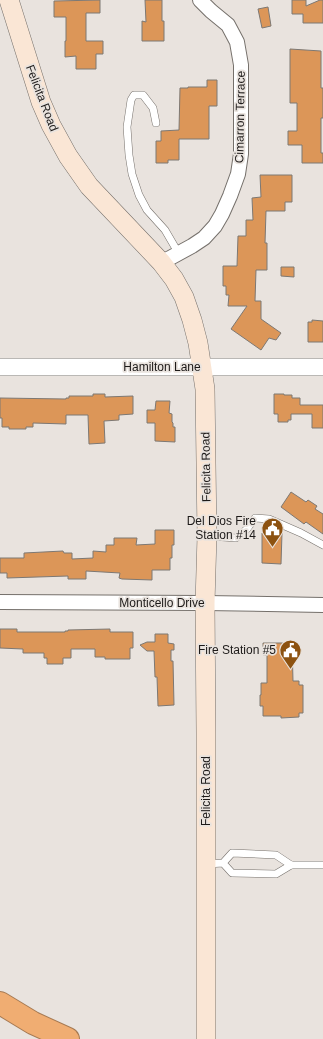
<svg xmlns="http://www.w3.org/2000/svg" width="323" height="1039" font-family="Arial,sans-serif">
  <style>
    .building { fill: #dc9658; stroke: #7d7873 }
    .lines { fill: none; stroke-linecap: round; stroke-linejoin: round }
    .service-casing { stroke: #75706b; stroke-width: 8 }
    .minor-casing { stroke: #75706b; stroke-width: 16 }
    .tertiary-casing { stroke: #75706b; stroke-width: 18 }
    .secondary-casing { stroke: #75706b; stroke-width: 20 }
    .motorway-casing { stroke: #a67a53; stroke-width: 24 }
    .service { stroke: #fff; stroke-width: 7 }
    .minor { stroke: #fff; stroke-width: 14 }
    .tertiary { stroke: #fff; stroke-width: 17 }
    .secondary { stroke: #fae6d5; stroke-width: 19 }
    .motorway { stroke: #f0ad72; stroke-width: 22 }
    .labels { text-anchor: middle; stroke-width: 3.5; stroke-linejoin: round; paint-order: stroke }
    .street-label { font-size: 12px; fill: #1d1a19; stroke: #e9e3de }
    .poi-label { font-size: 12px; fill: #1d1a19; stroke: #e9e3de; text-anchor: end }
  </style>
  <rect width="100%" height="100%" fill="#e9e3de"/>
  <g class="building">
    <path d="M100 0V13H86V41H103V54H96V69H76V56L65 57V41H66V17H54V1Z"/>
    <path d="M145 0H162V21H164V41H142V21L146 22Z"/>
    <path d="M292 0H306V6L320 0H323V23H303V14H292Z"/>
    <path d="M268 7 271 26 262 28 258 9Z"/>
    <path d="M290 49 321 51V88H323V118H321V153H323V163H302V145H288V131H297V103H290Z"/>
    <path d="M207 80H217V106H209V139H179V160H168V163H156V141H161V131L179 130 180 88H188V87H207Z"/>
    <path d="M260 175H292V202H285V211H266L265 243H267V270H256L255 301H261V319L281 333 276 340 269 338 261 350 231 329 247 306H228L229 295H226V286H223V266H237L238 236H246V220H253L252 198 261 197Z"/>
    <path d="M281 267H294V277L281 276Z"/>
    <path d="M312 320 323 321V342H308V322H312Z"/>
    <path d="M93 394H105V397L133 396V414L119 415V420L104 421 105 443 89 444 88 415H66V424L33 423V427H26V429H9V427H2V418H0V398L66 399V398H69V396H93Z"/>
    <path d="M274 394H284V395H292V398H300V405H323V428H312V414H291V420H288V422H278V414H274Z"/>
    <path d="M156 401H170L169 413 172 414V422L173 423V427H175V442L155 441V423H147V410H155Z"/>
    <path d="M291 492 306 502 308 500 317 506 315 509 323 514V534L306 522 304 524 281 507Z"/>
    <path d="M155 530H174V545H172V558H170V570H152V580L122 579 119 578 120 573 86 571V579H68V576L7 578V573H0V558H24V553L63 551 64 553H72V559L93 558V551L106 552V545H114V538H137L136 545 155 544Z"/>
    <path d="M262 533H282L281 564 262 563Z"/>
    <path d="M0 629H17V632H65V631H68V630L110 629V632H133V648H130V659H105V657H95V649H71V658H63V664H47V658H44V653H23V649L0 648Z"/>
    <path d="M155 634H168V643L174 644V650H171V661H173L174 705 158 706 157 677H155L154 651H147L140 645 147 642H155Z"/>
    <path d="M263 643H292L293 681H299V685H303V713H299V717L281 718V716H263V706H260V695H261V683H267V655H263Z"/>
  </g>
  <g class="lines">
    <defs>
      <g id="service">
        <path d="M156 123 153 108 143 95H134L131 100 127 127 129 155 132 174 139 195 147 210 165 230 179 254"/>
        <path d="M208 536 236 538 247 529 255 518 269 519 301 533 323 545"/>
        <path d="M207 864 223 863 232 853 276 855 291 865 276 874 232 873 223 863"/>
        <path d="M291 865H323"/>
      </g>
      <g id="minor">
        <path d="M161 262 170 258 192 246 204 238 215 226 222 214 230 196 238 174 241 154V65L237 42 228 25 211 11 200 0"/>
        <path d="M0 602 205 603 323 605"/>
      </g>
      <path id="tertiary" d="M0 367H323"/>
      <path id="secondary" d="M9 0 41 102 51 125 68 156 89 186 161 262 174 279 184 297 192 320 198 343 205 389 207 536 205 603 206 733V1039"/>
      <path id="motorway" d="M0 1003 33 1023 68 1039"/>
    </defs>
    <use href="#service" class="service-casing"/>
    <use href="#minor" class="minor-casing"/>
    <use href="#tertiary" class="tertiary-casing"/>
    <use href="#secondary" class="secondary-casing"/>
    <use href="#motorway" class="motorway-casing"/>
    <use href="#service" class="service"/>
    <use href="#minor" class="minor"/>
    <use href="#tertiary" class="tertiary"/>
    <use href="#secondary" class="secondary"/>
    <use href="#motorway" class="motorway"/>
  </g>
  <defs>
    <symbol id="civic-pin" viewBox="-11 -11 22 30"><path d="M0 17L-7.5 6A9.5 9.5 0 1 1 7.5 6Z" fill="#8d5210" stroke="#e9e3de"/><path d="M-.6-6.5H3V-4.5H.6V-3L4-1V1h2V6H-6V1h2V-1L-.6-3ZM-1.2 2.5V6h2.4V2.5Z" fill="#fff"/></symbol>
  </defs>
  <g fill-rule="evenodd">
    <use href="#civic-pin" x="260" y="516" width="25" height="34"/>
    <use href="#civic-pin" x="278" y="638" width="25" height="34"/>
  </g>
  <g class="labels">
    <g class="street-label">
      <text transform="translate(42 98) rotate(69)" y="4">Felicita Road</text>
      <text transform="translate(240 117) rotate(-89)" y="4">Cimarron Terrace</text>
      <text x="162" y="371">Hamilton Lane</text>
      <text transform="translate(206 467) rotate(-91)" y="4">Felicita Road</text>
      <text x="162" y="607">Monticello Drive</text>
      <text transform="translate(206 791) rotate(-90)" y="4">Felicita Road</text>
    </g>
    <g class="poi-label">
      <text x="256" y="525">Del Dios Fire<tspan x="256" dy="14">Station #14</tspan></text>
      <text x="276" y="654">Fire Station #5</text>
    </g>
  </g>
</svg>
